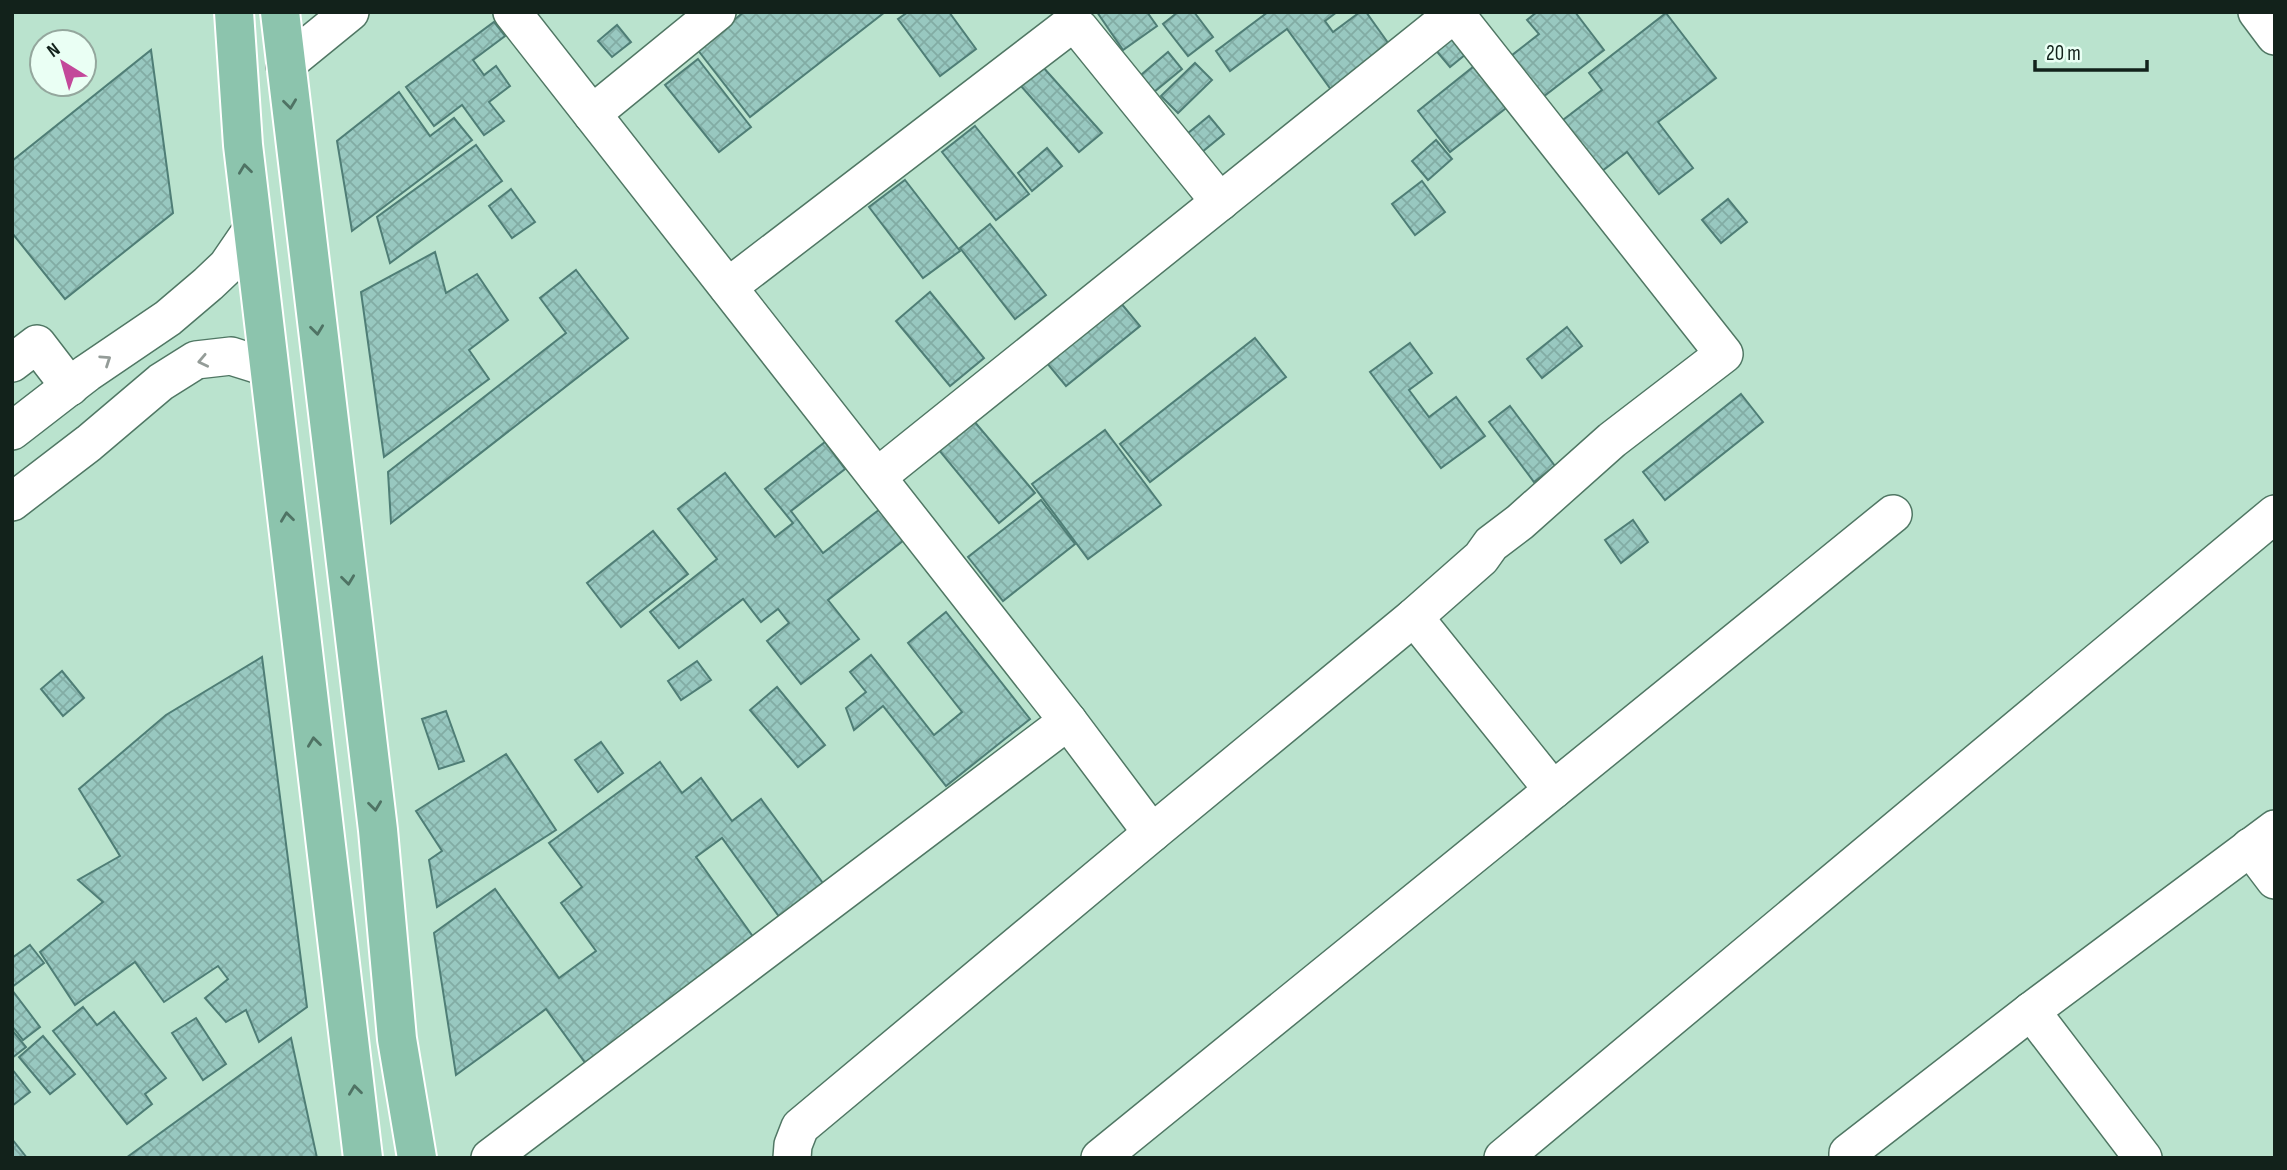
<svg xmlns="http://www.w3.org/2000/svg" width="2287" height="1170" font-family="'Sofia Sans Condensed',sans-serif">
  <style>
    .building { fill: url(#building-cross-hatch); stroke: #4f7e76; stroke-width: 2 }
    .lines { fill: none; stroke-linecap: round; stroke-linejoin: round }
    .minor-casing { stroke: #507764; stroke-width: 40 }
    .major-casing { stroke: #fff; stroke-width: 42 }
    .minor { stroke: #fff; stroke-width: 37 }
    .major { stroke: #8cc4ad; stroke-width: 38 }
    .oneway { stroke: #4f7364 }
    .oneway2 { stroke: #949c98 }
  </style>
  <defs>
    <pattern id="building-cross-hatch" width="8" height="8" patternUnits="userSpaceOnUse" patternTransform="scale(1.75)"><rect width="8" height="8" fill="#98c8c0"/><path d="M0 0l8 8M0 8l8-8" fill="none" stroke="#82aca4"/></pattern>
  </defs>
  <rect width="100%" height="100%" fill="#bae3ce"/>
  <g class="building">
    <path d="M744 12H885L750 117 697 49Z"/>
    <path d="M908 12H949L976 49 940 76 898 19Z"/>
    <path d="M1097 12H1147L1157 26 1123 50Z"/>
    <path d="M1178 12H1194L1213 37 1188 56 1163 24Z"/>
    <path d="M1268 12H1337L1325 21 1333 32 1360 12H1366L1391 47 1332 91 1287 29 1230 71 1216 51Z"/>
    <path d="M1537 12H1575L1604 50 1539 100 1507 59 1539 34 1527 20Z"/>
    <path d="M1666 13 1716 78 1658 122 1693 168 1659 194 1627 152 1602 171 1563 120 1602 90 1589 73Z"/>
    <path d="M494 22 505 36 473 60 484 75 496 66 510 86 489 102 504 121 484 135 462 105 434 126 406 87Z"/>
    <path d="M617 25 631 42 612 57 598 41Z"/>
    <path d="M1454 31 1471 50 1450 67 1434 48Z"/>
    <path d="M151 50 173 213 65 299 12 233V161Z"/>
    <path d="M1168 52 1182 69 1154 92 1141 75Z"/>
    <path d="M698 59 751 127 719 152 665 85Z"/>
    <path d="M1483 59 1515 101 1450 152 1418 111Z"/>
    <path d="M1195 63 1212 80 1178 113 1161 96Z"/>
    <path d="M1042 66 1102 133 1079 152 1021 86Z"/>
    <path d="M399 92 430 136 454 118 472 140 352 231 337 141Z"/>
    <path d="M1209 116 1224 134 1202 152 1187 134Z"/>
    <path d="M975 126 1029 194 996 220 942 152Z"/>
    <path d="M1436 140 1452 159 1428 180 1412 161Z"/>
    <path d="M476 145 502 181 390 263 377 217Z"/>
    <path d="M1047 148 1062 166 1032 191 1018 173Z"/>
    <path d="M905 180 960 251 923 278 869 207Z"/>
    <path d="M1422 181 1445 212 1415 235 1392 204Z"/>
    <path d="M511 189 535 222 512 238 489 206Z"/>
    <path d="M1728 199 1747 222 1721 243 1702 220Z"/>
    <path d="M990 224 1046 295 1015 319 960 248Z"/>
    <path d="M435 252 446 293 477 274 508 320 469 350 489 379 384 457 361 292Z"/>
    <path d="M576 270 628 338 391 523 388 472 566 333 540 298Z"/>
    <path d="M930 292 984 358 950 386 896 321Z"/>
    <path d="M1120 302 1140 326 1066 386 1046 362Z"/>
    <path d="M1567 327 1582 346 1542 378 1527 359Z"/>
    <path d="M1255 338 1286 377 1150 482 1120 444Z"/>
    <path d="M1410 343 1432 373 1409 390 1429 417 1456 397 1485 436 1441 468 1370 372Z"/>
    <path d="M1741 394 1763 422 1665 500 1643 472Z"/>
    <path d="M1510 406 1555 466 1534 482 1489 422Z"/>
    <path d="M973 420 1035 493 999 523 938 449Z"/>
    <path d="M1105 430 1161 505 1088 559 1032 484Z"/>
    <path d="M825 442 845 469 791 511 823 553 880 509 904 540 828 600 859 639 801 684 767 641 789 623 778 609 761 622 743 599 679 648 650 612 717 559 678 509 725 473 775 537 793 523 765 489Z"/>
    <path d="M1041 500 1075 544 1003 601 968 557Z"/>
    <path d="M1633 520 1648 542 1621 563 1605 540Z"/>
    <path d="M653 531 688 574 621 627 587 583Z"/>
    <path d="M946 612 1030 719 946 786 883 706 854 730 846 708 866 692 850 672 871 655 934 735 962 712 908 643Z"/>
    <path d="M262 657 307 1007 259 1042 246 1010 226 1022 205 998 228 979 218 966 164 1002 135 962 75 1005 40 952 103 902 78 880 120 856 79 789 166 715Z"/>
    <path d="M697 661 711 680 681 700 668 681Z"/>
    <path d="M62 671 84 698 63 716 41 689Z"/>
    <path d="M777 687 825 745 798 767 750 710Z"/>
    <path d="M446 711 464 761 439 769 422 719Z"/>
    <path d="M601 742 623 773 598 792 575 760Z"/>
    <path d="M506 754 556 830 437 907 429 860 442 851 416 811Z"/>
    <path d="M660 762 682 793 701 778 732 821 761 799 828 890 783 922 722 838 696 857 759 945 589 1068 546 1009 456 1075 434 933 495 889 559 978 596 951 561 903 582 887 549 843Z"/>
    <path d="M30 945 44 963 12 987V958Z"/>
    <path d="M12 990 40 1027 23 1040 12 1026Z"/>
    <path d="M83 1007 97 1025 114 1012 166 1078 145 1094 152 1104 127 1124 53 1031Z"/>
    <path d="M196 1018 226 1064 203 1080 172 1033Z"/>
    <path d="M12 1030 26 1047 12 1058Z"/>
    <path d="M43 1036 75 1074 50 1094 19 1057Z"/>
    <path d="M291 1038 317 1158H126Z"/>
    <path d="M12 1069 30 1092 12 1106Z"/>
    <path d="M12 1139 27 1158H12Z"/>
  </g>
  <g class="lines">
    <defs>
      <g id="minor">
        <path d="M512 12 1068 721 1152 833"/>
        <path d="M2257 12 2275 36"/>
        <path d="M285 65 350 12"/>
        <path d="M592 114 717 12"/>
        <path d="M728 287 1066 28H1079L1220 202"/>
        <path d="M12 363 37 344 70 387"/>
        <path d="M12 431 87 373 168 318 208 284 227 266 253 228"/>
        <path d="M877 477 1455 13"/>
        <path d="M12 502 89 443 161 382 196 360 231 356 269 368"/>
        <path d="M1414 617 1553 790"/>
        <path d="M2250 847 2275 880"/>
        <path d="M2031 1011 2143 1158"/>
        <path d="M490 1158 1068 721"/>
        <path d="M792 1158 793 1145 800 1127 1152 833 1414 617 1481 558 1491 544 1520 522 1612 440 1724 354 1454 12"/>
        <path d="M1100 1158 1893 514"/>
        <path d="M1503 1158 2275 514"/>
        <path d="M1848 1158V1153L2031 1011 2275 829"/>
      </g>
      <g id="major">
        <path d="M234 12 243 145 363 1158"/>
        <path d="M280 12 378 830 397 1039 417 1158"/>
      </g>
    </defs>
    <use href="#minor" class="minor-casing"/>
    <use href="#major" class="major-casing"/>
    <use href="#minor" class="minor"/>
    <use href="#major" class="major"/>
  </g>
  <defs><path id="oneway-chevron" d="M-2-3.5L2.5 0L-2 3.5" fill="none" stroke-width="1.6" stroke-linecap="round" stroke-linejoin="round" transform="scale(1.75)"/></defs>
  <g class="oneway">
    <use href="#oneway-chevron" transform="translate(290 104) rotate(83)"/>
    <use href="#oneway-chevron" transform="translate(245 169) rotate(-97)"/>
    <use href="#oneway-chevron" transform="translate(317 330) rotate(83)"/>
    <use href="#oneway-chevron" transform="translate(287 517) rotate(-97)"/>
    <use href="#oneway-chevron" transform="translate(348 580) rotate(83)"/>
    <use href="#oneway-chevron" transform="translate(314 742) rotate(-97)"/>
    <use href="#oneway-chevron" transform="translate(375 806) rotate(83)"/>
    <use href="#oneway-chevron" transform="translate(355 1090) rotate(-97)"/>
  </g>
  <g class="oneway2">
    <use href="#oneway-chevron" transform="translate(106 360) rotate(-34)"/>
    <use href="#oneway-chevron" transform="translate(203 361) rotate(168)"/>
  </g>
  <rect width="2287" height="1170" fill="none" stroke="#12221b" stroke-width="28"/>
  <g transform="translate(63 63) rotate(323)"><circle r="33" fill="#eafff4" stroke="#94a79d" stroke-width="2"/>
  <path d="M0-5L12 26L0 18L-12 26Z" fill="#c3489a"/>
  <text y="-10" font-size="19" font-weight="bold" text-anchor="middle" fill="#12221b">N</text>
  </g>
  <path d="M2035 60v10h112v-10" fill="none" stroke="#12221b" stroke-width="3.5"/>
  <text x="2046" y="60" font-size="21" fill="#12221b" stroke="#eafff4" stroke-width="5" paint-order="stroke">20 m</text>
</svg>
